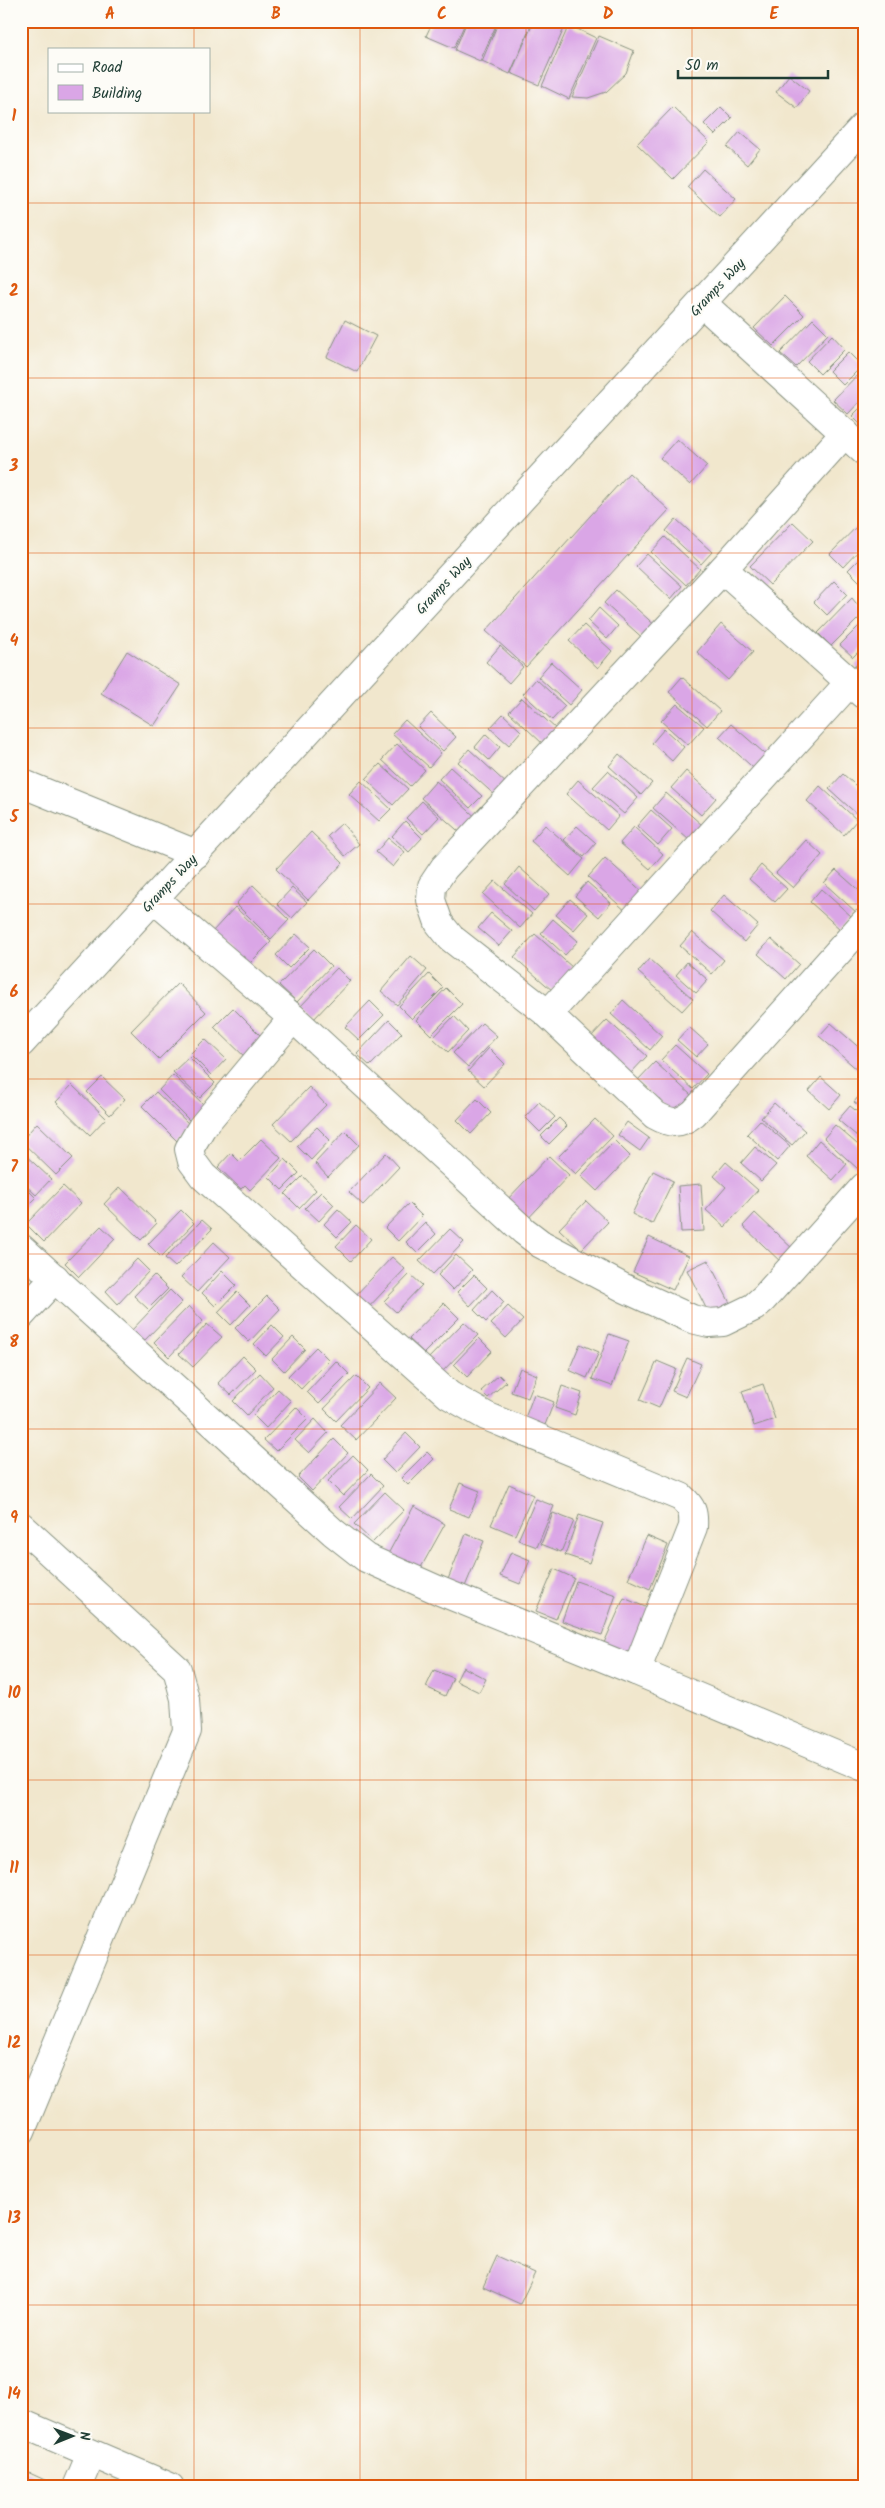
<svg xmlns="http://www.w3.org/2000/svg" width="885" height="2508" font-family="Kalam,sans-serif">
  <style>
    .building { fill: #daa6e6 }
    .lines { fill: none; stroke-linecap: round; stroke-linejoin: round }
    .minor-casing { stroke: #889280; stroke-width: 30 }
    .minor { stroke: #fff; stroke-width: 28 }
    .grid { fill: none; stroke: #de580e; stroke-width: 1; stroke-opacity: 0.55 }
    .labels { text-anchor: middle; stroke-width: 4.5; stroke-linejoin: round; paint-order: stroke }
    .street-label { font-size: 14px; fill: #1f3d34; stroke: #fdfcf7 }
    .neatline { fill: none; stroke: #de580e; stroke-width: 2 }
    .grid-label { font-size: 16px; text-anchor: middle; font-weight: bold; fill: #de580e }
  </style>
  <rect width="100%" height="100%" fill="#fdfcf7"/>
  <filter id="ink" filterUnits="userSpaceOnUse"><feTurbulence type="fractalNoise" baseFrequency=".02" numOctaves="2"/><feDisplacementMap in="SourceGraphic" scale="10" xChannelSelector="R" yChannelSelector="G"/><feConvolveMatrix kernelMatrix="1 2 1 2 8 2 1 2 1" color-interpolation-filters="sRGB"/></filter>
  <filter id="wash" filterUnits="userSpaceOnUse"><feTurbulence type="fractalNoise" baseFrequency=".0096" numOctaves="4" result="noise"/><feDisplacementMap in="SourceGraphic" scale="20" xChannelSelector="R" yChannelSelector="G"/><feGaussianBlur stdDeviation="1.12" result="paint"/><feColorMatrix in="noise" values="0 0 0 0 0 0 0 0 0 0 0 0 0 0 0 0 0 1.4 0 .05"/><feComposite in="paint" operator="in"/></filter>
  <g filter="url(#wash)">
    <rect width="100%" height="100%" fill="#f1e7cd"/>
    <g id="blocks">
      <g class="building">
        <path d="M433 21H466L454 48 426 36Z"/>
        <path d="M467 21H498L480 61 455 50Z"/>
        <path d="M499 21H533L510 74 482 61Z"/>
        <path d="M534 21H559L566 24 539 85 511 73Z"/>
        <path d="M851 21H864V32Z"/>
        <path d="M569 25 596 38 569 99 542 86Z"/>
        <path d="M599 36 634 51 626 73 606 92 588 98 572 97Z"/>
        <path d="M789 75 809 91 797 108 776 92Z"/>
        <path d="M673 107 709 142 673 179 637 144Z"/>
        <path d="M721 107 732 118 715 135 704 124Z"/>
        <path d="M740 132 760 149 747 165 727 147Z"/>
        <path d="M703 169 736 199 720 217 687 187Z"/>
        <path d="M785 296 804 315 773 346 754 328Z"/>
        <path d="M813 319 828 334 796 367 780 353Z"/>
        <path d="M345 320 376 336 357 372 327 357Z"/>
        <path d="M832 335 845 349 820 374 807 361Z"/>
        <path d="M848 352 862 366 843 385 829 371Z"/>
        <path d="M864 368V397L848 414 833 400Z"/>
        <path d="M864 404V428L852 416Z"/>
        <path d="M677 439 707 466 690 485 660 458Z"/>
        <path d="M629 473 669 510 526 667 486 631Z"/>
        <path d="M676 519 712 552 701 564 666 531Z"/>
        <path d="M864 519V545L843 567 830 554Z"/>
        <path d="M793 522 813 541 770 585 750 566Z"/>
        <path d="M665 537 700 569 686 585 651 552Z"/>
        <path d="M647 554 682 586 671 599 636 566Z"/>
        <path d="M864 554V580L861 583 848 570Z"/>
        <path d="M834 581 847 594 827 615 814 602Z"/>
        <path d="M616 590 659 629 647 642 604 603Z"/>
        <path d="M852 598 864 613 831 646 818 633Z"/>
        <path d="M599 608 618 626 607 639 588 621Z"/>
        <path d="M864 621V646L853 657 840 645Z"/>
        <path d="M721 624 753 652 728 680 697 652Z"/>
        <path d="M584 625 612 651 598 668 569 641Z"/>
        <path d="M500 646 523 667 509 683 486 662Z"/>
        <path d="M127 651 181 685 154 726 101 693Z"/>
        <path d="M864 656V675L855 666Z"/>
        <path d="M551 662 582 690 569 705 538 677Z"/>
        <path d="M682 677 720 711 707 726 669 692Z"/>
        <path d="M536 679 565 706 552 720 523 694Z"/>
        <path d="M522 698 556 729 543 744 509 712Z"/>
        <path d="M677 704 704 727 688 745 661 721Z"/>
        <path d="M431 713 456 737 443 751 418 727Z"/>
        <path d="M503 714 521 731 509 745 490 728Z"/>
        <path d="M405 720 441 753 429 767 392 734Z"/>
        <path d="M731 724 772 760 760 774 719 737Z"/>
        <path d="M664 729 684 747 672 761 652 743Z"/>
        <path d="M486 734 500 747 489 760 475 747Z"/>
        <path d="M397 744 425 770 410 786 382 760Z"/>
        <path d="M469 749 509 786 498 798 458 762Z"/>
        <path d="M619 754 652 783 641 795 609 766Z"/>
        <path d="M380 764 408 789 393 805 366 779Z"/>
        <path d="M450 767 482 796 470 808 439 779Z"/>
        <path d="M608 771 638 798 624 814 593 787Z"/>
        <path d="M686 771 716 798 701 815 671 788Z"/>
        <path d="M843 774 864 793V810L859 816 829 789Z"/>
        <path d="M578 780 619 816 607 830 566 794Z"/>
        <path d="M361 781 391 809 379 821 349 794Z"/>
        <path d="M436 781 480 821 465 837 421 798Z"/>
        <path d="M820 786 857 820 844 835 807 801Z"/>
        <path d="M666 793 702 825 689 840 653 808Z"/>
        <path d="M422 801 439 817 423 834 406 818Z"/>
        <path d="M651 810 672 829 658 845 637 826Z"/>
        <path d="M405 821 422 838 409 852 392 836Z"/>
        <path d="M342 823 359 844 345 856 328 836Z"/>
        <path d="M545 825 584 859 570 876 531 841Z"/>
        <path d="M577 826 596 843 584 857 564 840Z"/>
        <path d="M634 827 663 854 650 869 620 843Z"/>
        <path d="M311 832 343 863 308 900 276 869Z"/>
        <path d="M388 838 405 852 393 867 376 852Z"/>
        <path d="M806 840 822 855 793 888 776 873Z"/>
        <path d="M605 858 645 894 628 913 588 877Z"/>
        <path d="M761 865 787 889 775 902 749 879Z"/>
        <path d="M519 867 549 894 534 911 505 884Z"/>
        <path d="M836 870 864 895V905L857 913 824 883Z"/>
        <path d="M495 881 532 914 520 928 483 894Z"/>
        <path d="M587 882 611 903 599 917 575 896Z"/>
        <path d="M253 885 289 920 271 939 236 904Z"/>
        <path d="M292 888 307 902 292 918 277 904Z"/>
        <path d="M821 889 851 916 840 929 810 902Z"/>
        <path d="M724 895 758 925 744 942 710 911Z"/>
        <path d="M570 899 588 914 574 930 556 915Z"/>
        <path d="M235 907 271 942 247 966 212 932Z"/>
        <path d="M491 913 512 931 499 946 478 928Z"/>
        <path d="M553 919 578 941 565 955 541 933Z"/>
        <path d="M692 932 724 960 712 974 680 946Z"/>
        <path d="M296 934 310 947 289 968 276 955Z"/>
        <path d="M535 934 573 968 553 991 514 957Z"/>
        <path d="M771 939 799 964 786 979 758 954Z"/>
        <path d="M314 949 331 966 297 1002 279 985Z"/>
        <path d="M411 956 427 970 397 1005 381 991Z"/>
        <path d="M649 959 693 999 682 1011 638 972Z"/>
        <path d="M687 962 708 980 696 993 676 975Z"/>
        <path d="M337 968 350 981 312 1021 299 1008Z"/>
        <path d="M429 974 443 988 412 1019 399 1006Z"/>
        <path d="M178 983 206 1012 159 1059 131 1031Z"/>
        <path d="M446 988 462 1004 431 1035 416 1020Z"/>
        <path d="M623 1000 662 1036 650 1050 611 1014Z"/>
        <path d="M370 1001 384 1015 359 1040 345 1027Z"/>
        <path d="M233 1008 267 1042 249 1061 214 1027Z"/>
        <path d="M454 1016 468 1031 448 1052 433 1038Z"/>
        <path d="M389 1020 402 1033 370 1066 357 1054Z"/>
        <path d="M607 1020 647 1056 629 1075 589 1039Z"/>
        <path d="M482 1023 497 1036 468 1067 453 1053Z"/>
        <path d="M831 1023 864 1052V1065L859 1071 819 1036Z"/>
        <path d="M689 1027 708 1044 696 1057 677 1040Z"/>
        <path d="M205 1039 226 1059 211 1075 190 1054Z"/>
        <path d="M675 1045 707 1074 693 1089 661 1060Z"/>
        <path d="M489 1048 505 1064 484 1086 468 1071Z"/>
        <path d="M189 1057 215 1083 200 1098 173 1072Z"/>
        <path d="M655 1062 691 1095 673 1114 637 1081Z"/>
        <path d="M173 1075 205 1106 190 1121 159 1090Z"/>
        <path d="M102 1077 125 1099 110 1115 87 1092Z"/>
        <path d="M821 1077 841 1095 829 1109 809 1091Z"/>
        <path d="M72 1085 106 1118 90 1135 56 1102Z"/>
        <path d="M309 1087 326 1105 291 1141 273 1124Z"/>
        <path d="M864 1090V1110L854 1102Z"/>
        <path d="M156 1092 191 1126 177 1141 142 1106Z"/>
        <path d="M477 1099 491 1113 471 1134 457 1120Z"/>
        <path d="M539 1102 555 1117 540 1132 525 1117Z"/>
        <path d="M774 1103 805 1131 792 1145 761 1118Z"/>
        <path d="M850 1106 864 1117V1142L838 1120Z"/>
        <path d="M559 1118 567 1126 549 1144 541 1136Z"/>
        <path d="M595 1119 613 1136 576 1174 558 1157Z"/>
        <path d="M760 1120 790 1146 777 1161 747 1134Z"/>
        <path d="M627 1122 649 1138 640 1151 618 1135Z"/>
        <path d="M37 1123 73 1158 56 1175 21 1141Z"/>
        <path d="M835 1125 864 1150V1162L858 1169 824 1138Z"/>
        <path d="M317 1127 330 1140 311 1160 297 1146Z"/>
        <path d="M345 1131 359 1145 328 1177 315 1163Z"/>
        <path d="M261 1139 281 1158 250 1190 245 1185 241 1189 218 1167 231 1153 239 1161Z"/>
        <path d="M819 1140 847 1164 833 1180 806 1156Z"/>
        <path d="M615 1141 630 1156 597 1191 581 1176Z"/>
        <path d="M755 1147 776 1165 761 1181 741 1163Z"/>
        <path d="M21 1151 51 1179 36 1195 21 1181Z"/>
        <path d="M386 1153 399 1167 363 1205 349 1192Z"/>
        <path d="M549 1156 569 1175 523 1224 503 1204Z"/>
        <path d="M285 1159 299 1173 282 1190 269 1177Z"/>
        <path d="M726 1162 758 1190 725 1227 706 1210 726 1187 714 1176Z"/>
        <path d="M653 1171 673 1181 652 1224 632 1214Z"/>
        <path d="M303 1176 316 1190 299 1208 285 1194Z"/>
        <path d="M21 1183 36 1198 21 1213Z"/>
        <path d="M701 1184 704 1231 681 1232 678 1186Z"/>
        <path d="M63 1186 81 1203 44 1242 26 1224Z"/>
        <path d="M120 1187 157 1223 141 1240 104 1204Z"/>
        <path d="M321 1192 334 1205 319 1221 305 1208Z"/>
        <path d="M586 1201 608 1222 581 1250 559 1229Z"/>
        <path d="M409 1203 422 1216 398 1241 385 1228Z"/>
        <path d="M338 1209 352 1222 337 1237 324 1224Z"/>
        <path d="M181 1210 194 1223 161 1257 148 1244Z"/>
        <path d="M755 1213 795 1251 783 1264 743 1226Z"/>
        <path d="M202 1220 212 1229 175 1267 165 1258Z"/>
        <path d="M425 1222 436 1234 417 1253 406 1242Z"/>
        <path d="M356 1225 371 1239 351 1261 336 1246Z"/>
        <path d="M101 1226 115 1239 79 1277 65 1263Z"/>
        <path d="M450 1229 464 1242 433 1274 419 1261Z"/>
        <path d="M649 1237 689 1256 673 1290 633 1272Z"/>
        <path d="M214 1242 230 1257 197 1292 181 1277Z"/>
        <path d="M456 1255 472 1270 453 1290 438 1275Z"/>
        <path d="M392 1257 405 1269 365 1311 352 1299Z"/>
        <path d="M137 1259 149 1271 118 1304 106 1291Z"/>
        <path d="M708 1260 731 1305 710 1316 687 1270Z"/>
        <path d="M222 1271 236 1285 215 1306 202 1293Z"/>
        <path d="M410 1274 422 1285 396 1312 384 1301Z"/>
        <path d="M154 1275 168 1289 148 1309 134 1296Z"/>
        <path d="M474 1275 487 1288 470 1306 457 1292Z"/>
        <path d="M170 1290 182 1302 143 1342 131 1331Z"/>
        <path d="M492 1290 504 1302 486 1322 474 1310Z"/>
        <path d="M237 1292 250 1305 231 1325 218 1312Z"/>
        <path d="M267 1296 280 1309 249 1342 235 1328Z"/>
        <path d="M444 1303 459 1318 424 1353 409 1339Z"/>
        <path d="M189 1306 203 1321 169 1357 154 1342Z"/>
        <path d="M508 1306 523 1320 506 1338 491 1324Z"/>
        <path d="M464 1322 478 1335 438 1376 424 1363Z"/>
        <path d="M207 1324 222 1337 193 1367 179 1354Z"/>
        <path d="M272 1325 284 1337 266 1356 254 1344Z"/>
        <path d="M609 1334 629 1341 612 1386 592 1379Z"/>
        <path d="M293 1337 305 1349 284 1371 272 1359Z"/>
        <path d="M479 1338 492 1351 467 1377 454 1364Z"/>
        <path d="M580 1344 599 1352 587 1378 569 1370Z"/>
        <path d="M316 1347 329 1360 301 1389 288 1376Z"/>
        <path d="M243 1356 256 1369 231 1395 218 1383Z"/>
        <path d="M687 1358 701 1364 686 1397 672 1391Z"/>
        <path d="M336 1361 349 1374 319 1404 307 1392Z"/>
        <path d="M657 1361 676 1369 659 1408 640 1400Z"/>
        <path d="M520 1368 537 1375 528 1398 511 1392Z"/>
        <path d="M260 1373 273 1387 247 1415 233 1401Z"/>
        <path d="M499 1375 506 1382 488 1398 481 1391Z"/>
        <path d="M356 1376 368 1388 336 1421 324 1409Z"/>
        <path d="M380 1383 396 1398 356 1440 340 1425Z"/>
        <path d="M763 1384 775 1419 754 1426 742 1391Z"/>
        <path d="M562 1386 582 1393 575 1415 555 1408Z"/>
        <path d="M278 1389 291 1401 266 1428 253 1415Z"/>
        <path d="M534 1394 554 1402 545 1425 525 1418Z"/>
        <path d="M296 1407 308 1419 276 1451 264 1440Z"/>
        <path d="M315 1419 328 1433 309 1453 295 1440Z"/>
        <path d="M406 1433 420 1447 395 1473 382 1460Z"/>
        <path d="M334 1439 348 1453 312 1491 298 1477Z"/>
        <path d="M427 1452 434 1459 408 1485 401 1478Z"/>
        <path d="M353 1455 368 1470 343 1496 328 1481Z"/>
        <path d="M371 1474 383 1486 352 1519 339 1507Z"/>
        <path d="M460 1483 480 1491 469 1517 449 1509Z"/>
        <path d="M509 1484 533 1495 515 1535 491 1525Z"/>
        <path d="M385 1492 404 1510 373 1542 354 1524Z"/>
        <path d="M536 1499 554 1506 537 1547 518 1540Z"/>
        <path d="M414 1506 445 1524 419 1571 388 1554Z"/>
        <path d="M553 1513 574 1521 561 1552 541 1544Z"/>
        <path d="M579 1515 603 1523 589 1563 565 1555Z"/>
        <path d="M466 1534 484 1541 464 1589 447 1582Z"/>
        <path d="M647 1536 668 1545 650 1589 628 1579Z"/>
        <path d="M511 1552 530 1560 520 1584 500 1576Z"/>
        <path d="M554 1569 574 1578 556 1619 536 1611Z"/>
        <path d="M576 1581 616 1595 602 1635 562 1621Z"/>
        <path d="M624 1598 650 1609 626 1664 600 1652Z"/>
        <path d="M463 1667 486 1679 479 1692 456 1681Z"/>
        <path d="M434 1670 453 1678 445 1696 426 1687Z"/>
        <path d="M497 2256 535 2273 520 2304 483 2287Z"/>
        <path d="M21 2469 49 2482 47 2487H21Z"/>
      </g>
    </g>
  </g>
  <g filter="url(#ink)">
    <use href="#blocks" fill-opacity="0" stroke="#889280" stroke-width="1"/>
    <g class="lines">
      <defs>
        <g id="minor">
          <path d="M702 303 864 451"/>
          <path d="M845 433 723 569 863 694"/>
          <path d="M723 569 444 868 432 886 431 900 439 923 451 938 548 1014 655 1115C671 1124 679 1125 694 1113L864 923"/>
          <path d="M21 783 196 854"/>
          <path d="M154 899 293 1018 524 1231 541 1244 624 1288 692 1319 709 1323 723 1322 754 1307 764 1298 864 1187"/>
          <path d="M548 1014 850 682"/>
          <path d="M21 1043 864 126"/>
          <path d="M21 1248 333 1532 366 1558 440 1591 636 1671 693 1527C694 1512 692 1507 681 1497L486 1416 449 1395 203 1176 192 1161 189 1149 202 1127 293 1018"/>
          <path d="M21 1315 55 1278"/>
          <path d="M21 1526 177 1669 185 1699 187 1731 21 2131"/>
          <path d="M636 1671 864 1767"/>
          <path d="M21 2423 170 2487"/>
          <path d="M77 2487 91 2454"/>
        </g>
      </defs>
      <use href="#minor" class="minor-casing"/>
      <use href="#minor" class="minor"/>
    </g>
  </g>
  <path class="grid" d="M194 21V49M360 21V2487M526 21V2487M692 21V2487M194 111V2487M21 203H864M21 378H864M21 553H864M21 728H864M21 904H864M21 1079H864M21 1254H864M21 1429H864M21 1604H864M21 1780H864M21 1955H864M21 2130H864M21 2305H864"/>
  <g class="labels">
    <g class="street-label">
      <text transform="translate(717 287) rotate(-47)" y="5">Gramps Way</text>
      <text transform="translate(443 585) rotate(-47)" y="5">Gramps Way</text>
      <text transform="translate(169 883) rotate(-47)" y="5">Gramps Way</text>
    </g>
  </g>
  <rect width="885" height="2508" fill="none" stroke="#fdfcf7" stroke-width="55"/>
  <rect x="48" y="48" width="162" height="65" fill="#fdfcf7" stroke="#a4b0a9"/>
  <rect x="58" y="64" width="25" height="8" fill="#ffffff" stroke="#a4b0a9"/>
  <text x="92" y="72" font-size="15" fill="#1f3d34">Road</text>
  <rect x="58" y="85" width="25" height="15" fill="#daa6e6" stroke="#a4b0a9"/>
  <text x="92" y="98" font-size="15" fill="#1f3d34">Building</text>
  <g transform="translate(72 2436) rotate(89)" stroke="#fdfcf7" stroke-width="4" paint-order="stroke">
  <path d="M0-4L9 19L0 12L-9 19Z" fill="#1f3d34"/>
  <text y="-8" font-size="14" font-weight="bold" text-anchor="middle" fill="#1f3d34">N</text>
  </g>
  <path d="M678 70v8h150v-8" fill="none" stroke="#1f3d34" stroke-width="2.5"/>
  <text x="685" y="70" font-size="15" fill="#1f3d34" stroke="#fdfcf7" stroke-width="4" paint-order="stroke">50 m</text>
  <rect x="28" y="28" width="830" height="2452" class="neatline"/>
  <g class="grid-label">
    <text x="110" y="19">A</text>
    <text x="276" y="19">B</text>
    <text x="442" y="19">C</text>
    <text x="608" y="19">D</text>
    <text x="774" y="19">E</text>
    <text x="14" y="121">1</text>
    <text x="14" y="296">2</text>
    <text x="14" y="471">3</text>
    <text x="14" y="646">4</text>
    <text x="14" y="822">5</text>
    <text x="14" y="997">6</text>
    <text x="14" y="1172">7</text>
    <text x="14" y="1347">8</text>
    <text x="14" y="1523">9</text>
    <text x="14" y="1698">10</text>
    <text x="14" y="1873">11</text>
    <text x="14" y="2048">12</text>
    <text x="14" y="2223">13</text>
    <text x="14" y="2399">14</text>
  </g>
</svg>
